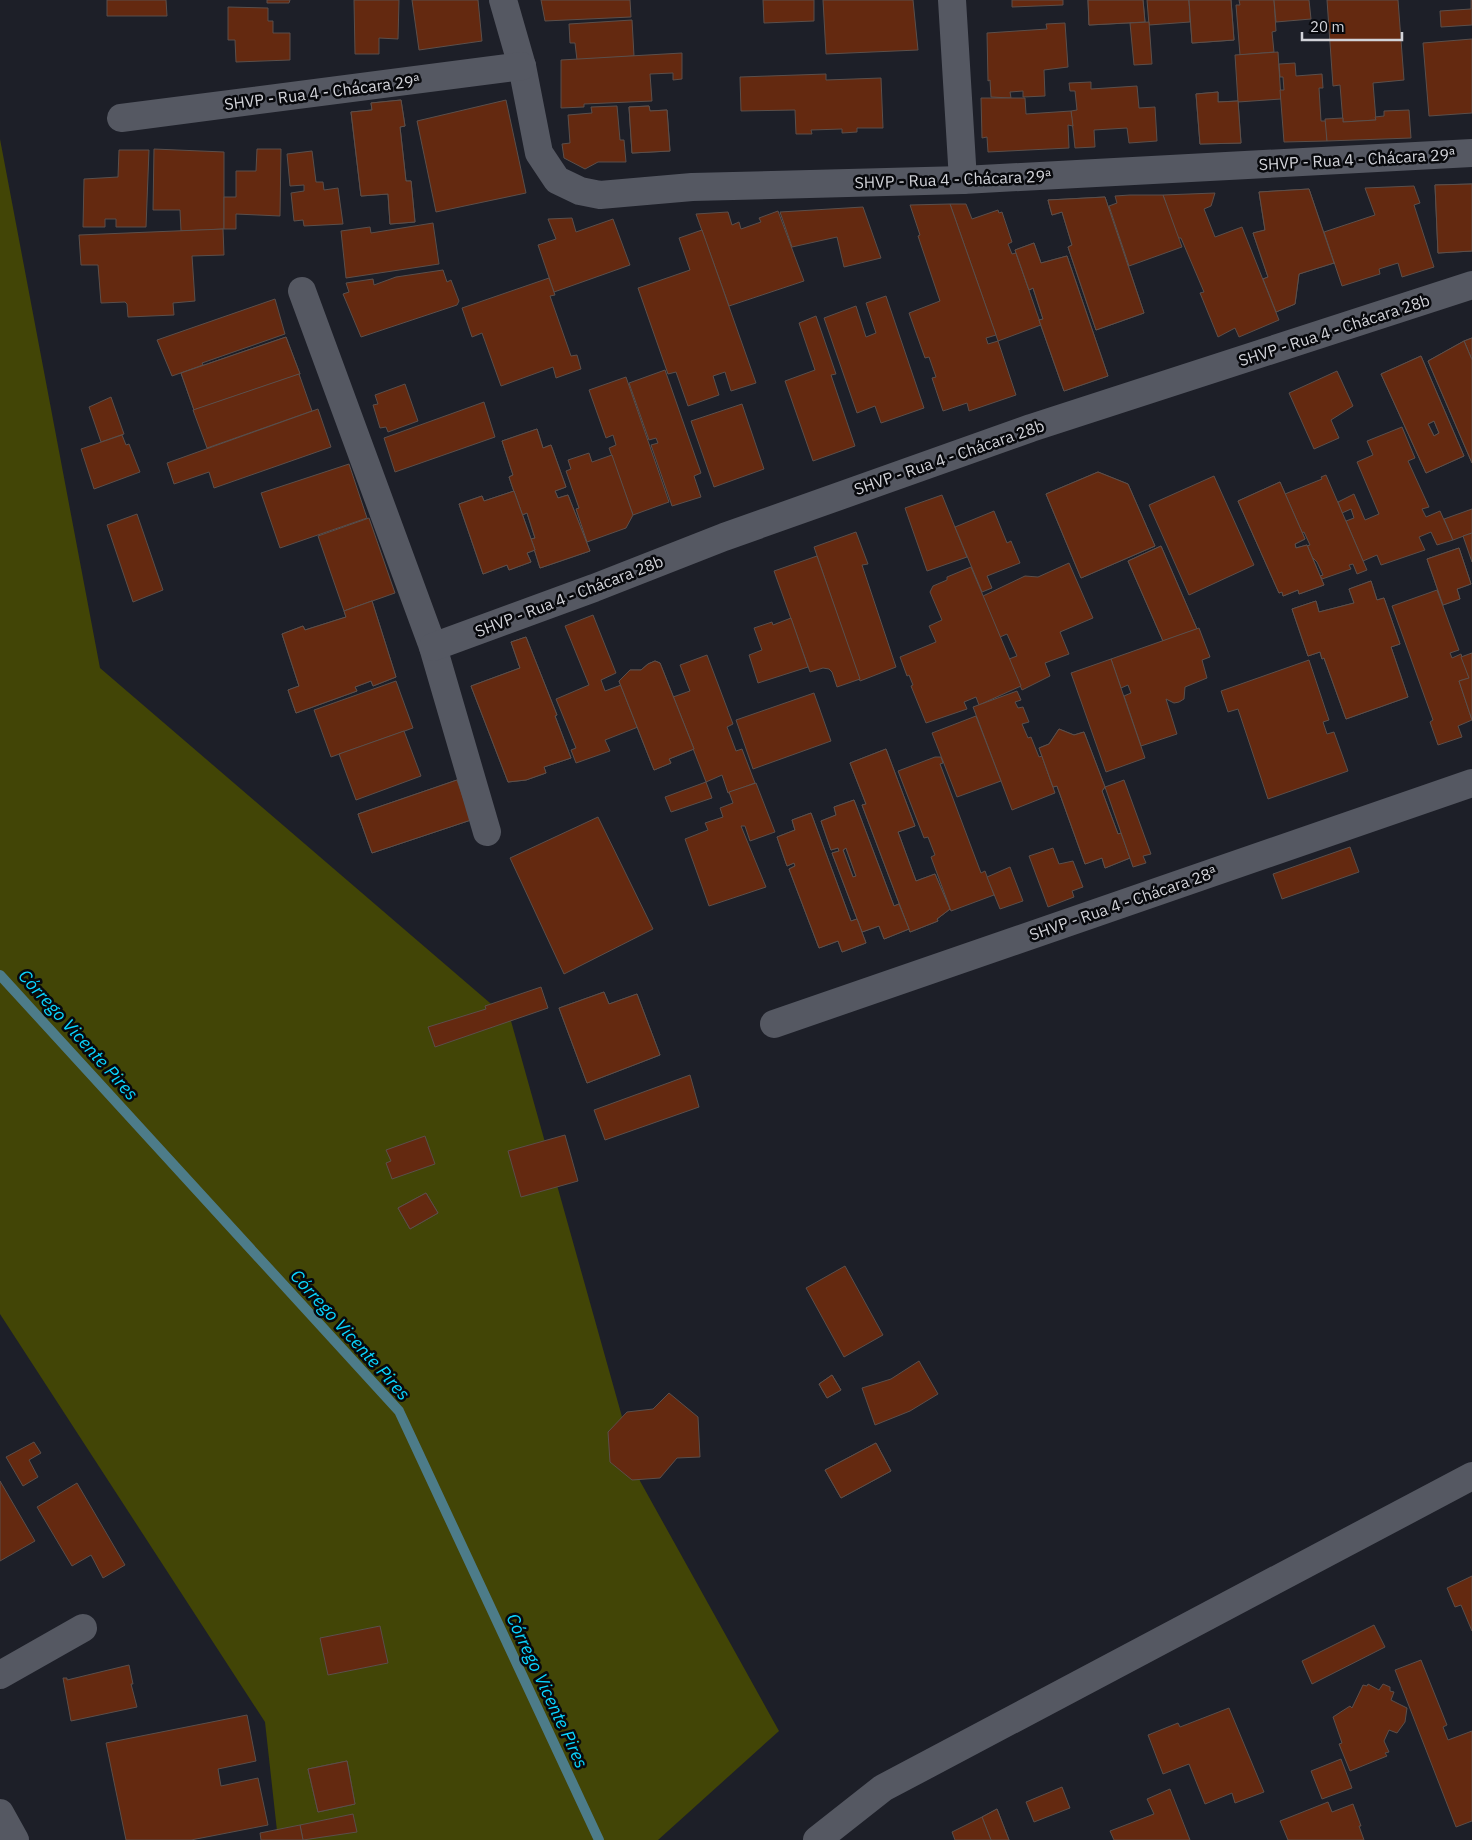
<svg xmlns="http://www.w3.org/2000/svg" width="1472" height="1840" font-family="'IBM Plex Sans',sans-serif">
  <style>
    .green { fill: #424506 }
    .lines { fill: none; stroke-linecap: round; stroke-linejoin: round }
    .stream { stroke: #4d7c89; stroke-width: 10 }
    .building { fill: #642910; stroke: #5b4f4b; fill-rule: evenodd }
    .minor { stroke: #555862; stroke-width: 28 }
    .labels { text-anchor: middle; stroke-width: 5; stroke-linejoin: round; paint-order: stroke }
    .street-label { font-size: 16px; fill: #d2d3d9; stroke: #08090d }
    .water-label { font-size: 18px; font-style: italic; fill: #0ad5ff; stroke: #08090d }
  </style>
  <rect width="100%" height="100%" fill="#1d1f28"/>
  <path class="green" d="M0 139 100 668 511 1021 640 1481 779 1731 658 1840H278L265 1722 0 1314Z"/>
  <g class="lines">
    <path class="stream" d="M0 975 399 1411 599 1840"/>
  </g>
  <g class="building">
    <path d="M107 0H166L167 16H107Z"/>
    <path d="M267 0H290L289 3H267Z"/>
    <path d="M354 0H399L398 39 379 38V54H355Z"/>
    <path d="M412 0H478L482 41 419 50Z"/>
    <path d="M541 0H630L631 17 545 21Z"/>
    <path d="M763 0H814V21L764 23Z"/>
    <path d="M823 0H913L918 50 826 54Z"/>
    <path d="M1012 0H1063V5L1012 7Z"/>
    <path d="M1088 0H1143L1145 22 1089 25Z"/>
    <path d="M1088 0H1143L1145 22 1089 25Z"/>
    <path d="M1147 0H1189L1190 22 1149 25Z"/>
    <path d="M1189 0H1231L1234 40 1192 43Z"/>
    <path d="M1189 0H1231L1234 40 1192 43Z"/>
    <path d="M1239 0H1274L1276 31 1272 32 1274 52 1240 55 1236 5H1240Z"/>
    <path d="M1274 0H1309L1311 19 1276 22Z"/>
    <path d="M1327 0H1398L1404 80 1373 83 1376 120 1343 122 1340 85 1333 86Z"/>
    <path d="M1471 0H1472V25L1441 27 1440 11 1471 9Z"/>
    <path d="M228 7 268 8V21H273V33H290V60L236 62 235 40H228Z"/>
    <path d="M632 20 634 56 577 60 575 43H570L569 24Z"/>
    <path d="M1149 22 1152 64 1134 65 1130 23Z"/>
    <path d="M1065 23 1068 67 1044 70 1045 96 1023 97V91L1010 92 1011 98 991 97 990 80 988 81 987 33 1047 29 1046 24Z"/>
    <path d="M1472 39V113L1429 116 1423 43Z"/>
    <path d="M1278 52 1281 99 1238 102 1235 55Z"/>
    <path d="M682 53V79L673 80V73L650 74 652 101 584 104V107L561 108V60Z"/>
    <path d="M1295 63 1296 76 1322 74 1323 88H1319L1321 121H1326L1327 141 1284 142 1280 90H1284L1283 77H1280L1279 64Z"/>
    <path d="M826 74V80L881 78 883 128H857V132L842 133V129L811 130 812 134H796L795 110 741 111 740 77Z"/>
    <path d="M1091 82V89L1137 86 1139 108 1155 107 1157 141 1129 143 1127 128 1094 130 1095 147 1075 148 1071 111 1077 110 1075 91H1070L1069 83Z"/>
    <path d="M1218 92V102L1238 101 1241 143 1200 144 1196 94Z"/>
    <path d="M1218 92V102L1238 101 1241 143 1200 144 1196 94Z"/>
    <path d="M981 98H1025L1026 114 1071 111 1073 126 1068 125 1069 148 988 152 987 137 982 138Z"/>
    <path d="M401 100 405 126 400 127 406 181H411L415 222 390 224 388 194 361 196 351 112 372 110 371 103Z"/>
    <path d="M401 100 405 126 400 127 406 181H411L415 222 390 224 388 194 361 196 351 112 372 110 371 103Z"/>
    <path d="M506 100 526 193 436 212 417 121Z"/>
    <path d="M617 106 620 140H624L626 162H598L585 169 564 158 562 144 570 143 568 115 592 113 591 107Z"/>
    <path d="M649 106 650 111 667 110 670 151 632 153 629 107Z"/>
    <path d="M649 106 650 111 667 110 670 151 632 153 629 107Z"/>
    <path d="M1409 110 1411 138 1327 141 1325 119 1343 118V122L1376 120 1375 117 1384 116V111Z"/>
    <path d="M154 149 224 152V229L181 231 180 210H153Z"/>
    <path d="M257 149H281L280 216 236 214V229H224V197H236V171H256Z"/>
    <path d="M119 150H149L146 227H116V219H105V227H83L84 179 118 177Z"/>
    <path d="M312 151 316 182H323L324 190 338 188 343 224 304 226 303 220 294 221 291 193 304 191V185L290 186 287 154Z"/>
    <path d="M1472 184V251L1438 253 1435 185Z"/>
    <path d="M1472 184V251L1438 253 1435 185Z"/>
    <path d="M1414 186 1420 203 1414 205 1434 267 1402 277 1398 263 1379 269 1380 274 1342 286 1324 232 1375 215 1365 188Z"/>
    <path d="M1309 189 1334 263 1299 274 1295 304 1276 312 1263 279 1268 277 1253 233 1265 230 1259 192Z"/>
    <path d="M1309 189 1334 263 1299 274 1295 304 1276 312 1263 279 1268 277 1253 233 1265 230 1259 192Z"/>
    <path d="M1215 193 1211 206 1204 209 1215 237 1242 227 1279 320 1239 337 1235 328 1218 337 1200 293 1204 292 1181 238H1178L1163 195Z"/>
    <path d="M1130 195H1163L1182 247 1129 266 1109 206 1117 203 1115 196Z"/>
    <path d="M1105 197 1144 313 1096 330 1068 247 1072 245 1062 212 1052 215 1048 200Z"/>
    <path d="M1105 197 1144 313 1096 330 1068 247 1072 245 1062 212 1052 215 1048 200Z"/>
    <path d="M950 204H966L972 219 998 210 999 213 1002 212 1012 242 1008 244 1012 254 1016 253 1041 325 998 341Z"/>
    <path d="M950 204 996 335 986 338 988 344 998 341 1016 395 969 411 967 403 943 411 932 378 936 377 929 357 925 358 909 313 940 301 918 236 920 235 910 205Z"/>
    <path d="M863 207 881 258 844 267 837 237 792 247 780 212Z"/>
    <path d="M778 211 804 281 729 306 696 214 728 212 732 225 739 222 741 229 761 222 759 218Z"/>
    <path d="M572 218 576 232 613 219 630 265 554 292 538 245 556 239 548 219Z"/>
    <path d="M433 223 439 264 346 278 341 231 370 227 371 233Z"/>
    <path d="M223 229 224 255 192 256 195 301 173 303 174 315 128 317 127 304 125 302 101 303 98 265H81L79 235Z"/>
    <path d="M702 230 756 383 731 391 725 372 713 376 719 395 688 406 676 372 668 374 638 288 690 270 679 238Z"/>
    <path d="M1034 243 1041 263 1067 256 1108 376 1064 391 1039 320 1043 319 1033 288 1029 290 1015 250Z"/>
    <path d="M1034 243 1041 263 1067 256 1108 376 1064 391 1039 320 1043 319 1033 288 1029 290 1015 250Z"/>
    <path d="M443 270 447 282 451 280 459 301 457 305 361 337 343 294 349 292 346 283 373 279 374 285 396 277Z"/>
    <path d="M549 278 555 295 550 296 571 356 577 355 581 369 556 378 553 367 501 386 482 333 472 337 462 308Z"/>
    <path d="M886 296 924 408 881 423 875 406 857 413 824 318 856 306 866 337 876 333 866 303Z"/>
    <path d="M275 299 285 334 202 363 203 365 172 376 157 340Z"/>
    <path d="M816 316 836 374 831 375 855 446 813 461 785 381 815 370 799 323Z"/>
    <path d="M286 337 300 374 194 410 181 373Z"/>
    <path d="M286 337 300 374 194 410 181 373Z"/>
    <path d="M1472 338V360L1464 341Z"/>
    <path d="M1472 338V360L1464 341Z"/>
    <path d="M1464 341 1472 360V463L1428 361Z"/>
    <path d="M1464 341 1472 360V463L1428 361Z"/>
    <path d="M1421 356 1464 456 1426 473 1381 374ZM1434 421 1439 433 1434 436 1428 424Z"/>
    <path d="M1421 356 1464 456 1426 473 1381 374ZM1434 421 1439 433 1434 436 1428 424Z"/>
    <path d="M665 370 701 473 694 476 701 497 672 506 651 445 658 443 656 438 649 440 629 383Z"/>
    <path d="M1337 371 1353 406 1331 420 1339 438 1314 449 1289 393Z"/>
    <path d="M299 374 312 411 207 448 193 410Z"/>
    <path d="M626 377 669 502 633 515 609 448 616 445 613 435 606 438 589 390Z"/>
    <path d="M405 384 418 421 388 432 386 427 380 428 373 405 378 404 375 395Z"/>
    <path d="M111 397 124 434 101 442 89 407Z"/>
    <path d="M484 402 495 437 395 472 384 438Z"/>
    <path d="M742 404 764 469 714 487 691 421Z"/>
    <path d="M318 409 331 447 214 488 209 472 174 484 167 463Z"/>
    <path d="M1402 427 1415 458 1408 461 1429 507 1422 509 1426 517 1440 511 1453 540 1437 545 1431 532 1419 537 1425 550 1381 565 1377 555 1363 561 1346 521 1354 518 1351 509 1342 513 1338 502 1354 494 1365 520 1379 514 1357 462 1373 455 1367 441Z"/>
    <path d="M537 429 543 448 551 445 566 487 555 491 558 498 568 495 590 551 540 568 531 539 535 538 527 513 522 515 509 477 513 475 502 441Z"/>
    <path d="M537 429 543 448 551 445 566 487 555 491 558 498 568 495 590 551 540 568 531 539 535 538 527 513 522 515 509 477 513 475 502 441Z"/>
    <path d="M122 435 126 445 129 444 140 472 94 489 81 449Z"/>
    <path d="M589 453 592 462 612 455 633 515 626 528 587 542 576 509 579 508 566 471 571 469 568 460Z"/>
    <path d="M349 464 367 518 280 548 261 493Z"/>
    <path d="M1098 472 1128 484 1155 546 1081 578 1046 494Z"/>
    <path d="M1098 472 1128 484 1155 546 1081 578 1046 494Z"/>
    <path d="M1326 475 1367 570 1357 574 1353 564 1349 565 1351 569 1322 579 1320 576 1323 575 1317 562 1312 557 1307 546 1310 545 1304 532 1302 533 1285 494 1322 479 1321 477Z"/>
    <path d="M1214 476 1254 565 1189 595 1149 505Z"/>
    <path d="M1280 482 1305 539 1295 544 1296 548 1307 545 1324 585 1299 594 1298 590 1283 596 1282 592 1279 593 1238 501Z"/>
    <path d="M1280 482 1305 539 1295 544 1296 548 1307 545 1324 585 1299 594 1298 590 1283 596 1282 592 1279 593 1238 501Z"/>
    <path d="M514 491 535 550 527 553 531 562 509 570 507 565 483 574 459 504 482 496 484 501Z"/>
    <path d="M514 491 535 550 527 553 531 562 509 570 507 565 483 574 459 504 482 496 484 501Z"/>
    <path d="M942 495 967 557 927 571 905 508Z"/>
    <path d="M1472 509V533L1453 540 1444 519Z"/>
    <path d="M994 511 1007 543 1011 541 1020 563 987 576 992 588 982 592 955 527Z"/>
    <path d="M137 514 163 590 133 602 107 525Z"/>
    <path d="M369 518 395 593 344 611 318 536Z"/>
    <path d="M856 532 868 564 862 565 896 667 860 681 814 547Z"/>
    <path d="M1472 533V562L1463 536Z"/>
    <path d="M1161 546 1197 629 1163 641 1128 561Z"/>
    <path d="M1161 546 1197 629 1163 641 1128 561Z"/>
    <path d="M1459 548 1471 584 1457 589 1460 599 1443 605 1427 559Z"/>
    <path d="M1459 548 1471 584 1457 589 1460 599 1443 605 1427 559Z"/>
    <path d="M817 556 860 679 837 687 832 672 829 669 823 668 810 672 774 571Z"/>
    <path d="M1069 563 1093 618 1060 632 1069 654 1045 663 1050 676 1022 690 1009 659 1017 656 1007 634 1000 637 983 596 1025 576 1038 577Z"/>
    <path d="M971 567 1021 686 979 705 976 697 964 702 967 709 926 723 911 686 913 685 909 675 907 676 900 657 936 642 929 626 942 620 930 592 933 586 947 580V577Z"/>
    <path d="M1371 581 1377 600 1384 598 1400 644 1391 647 1408 697 1346 719 1324 658 1322 659 1320 652 1308 656 1292 609 1316 601 1319 612 1354 603 1349 589Z"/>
    <path d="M1371 581 1377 600 1384 598 1400 644 1391 647 1408 697 1346 719 1324 658 1322 659 1320 652 1308 656 1292 609 1316 601 1319 612 1354 603 1349 589Z"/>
    <path d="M1437 590 1459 650 1450 653 1452 658 1461 654 1469 678 1459 681 1472 720 1458 726 1462 737 1438 745 1430 722 1433 720 1392 606Z"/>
    <path d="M372 601 396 677 373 686 371 681 355 687 357 691 296 713 288 690 299 686 282 634 303 626 305 630 346 617 344 611Z"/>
    <path d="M372 601 396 677 373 686 371 681 355 687 357 691 296 713 288 690 299 686 282 634 303 626 305 630 346 617 344 611Z"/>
    <path d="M593 615 616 673 601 680 605 691 621 685 638 727 605 740 610 751 576 763 571 750 576 748 556 699 589 685 565 626Z"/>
    <path d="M791 618 808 667 758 683 749 655 762 650 754 628 772 622 773 625Z"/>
    <path d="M1199 628 1210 657 1202 660 1207 678 1185 687 1184 699 1179 702 1174 703 1166 699 1177 734 1141 746 1124 696 1131 693 1128 685 1121 688 1111 659Z"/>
    <path d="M526 637 557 715 555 716 571 758 544 767 546 773 526 780 508 782 471 686 520 668 511 642Z"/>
    <path d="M526 637 557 715 555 716 571 758 544 767 546 773 526 780 508 782 471 686 520 668 511 642Z"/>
    <path d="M1472 653V720L1459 681 1469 678 1461 657Z"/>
    <path d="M707 655 733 724 727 727 736 751 742 749 755 783 728 793 722 775 706 782 673 697 690 691 680 665Z"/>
    <path d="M1111 659 1145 758 1106 772 1071 673Z"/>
    <path d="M1309 660 1329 720 1323 722 1327 734 1334 732 1348 771 1268 799 1238 709 1228 712 1221 691Z"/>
    <path d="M655 661 660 663 694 749 669 759 671 763 654 770 619 681 630 670H641L648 664Z"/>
    <path d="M655 661 660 663 694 749 669 759 671 763 654 770 619 681 630 670H641L648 664Z"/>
    <path d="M396 681 413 728 331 757 314 710Z"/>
    <path d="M1017 691 1021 700 1015 702 1018 708 1023 707 1029 722 1022 724 1028 738 1031 737 1039 757 1042 756 1055 793 1012 810 973 707Z"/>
    <path d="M814 693 831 741 753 769 736 720Z"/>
    <path d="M976 716 1001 781 957 797 932 733Z"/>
    <path d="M1059 729 1074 735 1084 732 1105 787 1102 791 1118 834 1121 833 1130 858 1105 868 1102 858 1085 864 1057 786 1053 787 1039 748 1049 744Z"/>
    <path d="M1059 729 1074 735 1084 732 1105 787 1102 791 1118 834 1121 833 1130 858 1105 868 1102 858 1085 864 1057 786 1053 787 1039 748 1049 744Z"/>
    <path d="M404 731 421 776 356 800 339 754Z"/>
    <path d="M886 749 915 826 898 832 916 881 935 874 950 909 937 919 938 921 910 932 862 805 866 804 850 763Z"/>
    <path d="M886 749 915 826 898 832 916 881 935 874 950 909 937 919 938 921 910 932 862 805 866 804 850 763Z"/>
    <path d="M935 757H941L943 763 940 764 981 873 985 871 994 895 951 911 931 857 935 855 928 837 924 838 898 771Z"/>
    <path d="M457 780 471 820 372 853 358 814Z"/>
    <path d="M457 780 471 820 372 853 358 814Z"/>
    <path d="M1124 780 1151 854 1143 856 1146 863 1133 867 1105 787Z"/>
    <path d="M706 782 712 798 671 812 665 797Z"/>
    <path d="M756 783 775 832 750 841 745 826H741L766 887 709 906 685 839 708 830 705 823 723 817 720 808 733 803 729 792Z"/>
    <path d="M854 800 894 906 899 904 909 929 884 939 879 926 862 932 832 853 839 851 838 848 831 850 821 821 836 815 834 807ZM846 848 856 876 853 877 843 850Z"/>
    <path d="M854 800 894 906 899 904 909 929 884 939 879 926 862 932 832 853 839 851 838 848 831 850 821 821 836 815 834 807ZM846 848 856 876 853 877 843 850Z"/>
    <path d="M811 813 851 921 857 919 866 943 842 952 838 941 819 948 789 869 795 866 794 863 787 866 777 837 795 830 792 820Z"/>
    <path d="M811 813 851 921 857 919 866 943 842 952 838 941 819 948 789 869 795 866 794 863 787 866 777 837 795 830 792 820Z"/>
    <path d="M598 817 653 929 564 974 510 858Z"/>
    <path d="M1350 847 1359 872 1282 899 1273 874Z"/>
    <path d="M1053 848 1059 864 1073 861 1083 887 1072 891 1074 897 1048 907 1029 856Z"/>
    <path d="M1010 867 1023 901 1000 909 987 877Z"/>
    <path d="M541 987 548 1008 435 1047 428 1027 486 1009 485 1006Z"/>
    <path d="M604 992 609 1004 637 994 660 1055 587 1083 559 1008Z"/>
    <path d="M604 992 609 1004 637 994 660 1055 587 1083 559 1008Z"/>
    <path d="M690 1075 699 1107 605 1140 594 1110Z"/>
    <path d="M565 1135 578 1181 521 1197 508 1151Z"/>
    <path d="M425 1136 435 1164 392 1179 386 1163 391 1161 386 1150Z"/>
    <path d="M426 1193 438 1213 410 1229 398 1208Z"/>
    <path d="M426 1193 438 1213 410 1229 398 1208Z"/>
    <path d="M845 1266 883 1335 844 1357 806 1288Z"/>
    <path d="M919 1361 938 1394 910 1411 875 1425 862 1388 891 1379Z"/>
    <path d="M832 1375 841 1390 827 1398 819 1384Z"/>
    <path d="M832 1375 841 1390 827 1398 819 1384Z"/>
    <path d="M669 1393 698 1417 700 1457 677 1458 660 1478 632 1480 610 1462 608 1432 627 1412 653 1409Z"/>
    <path d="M34 1442 41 1453 29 1460 38 1477 23 1486 6 1457Z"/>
    <path d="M876 1443 891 1471 841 1498 825 1470Z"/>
    <path d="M876 1443 891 1471 841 1498 825 1470Z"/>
    <path d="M0 1481 35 1541 0 1561Z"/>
    <path d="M77 1483 125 1565 103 1578 91 1555 72 1566 37 1507Z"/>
    <path d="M1472 1576V1631L1461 1605 1455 1607 1447 1588Z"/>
    <path d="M1374 1625 1385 1647 1312 1684 1302 1661Z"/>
    <path d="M380 1626 388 1663 328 1675 320 1638Z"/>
    <path d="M1421 1660 1447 1725 1443 1727 1448 1740 1472 1731V1821L1456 1827 1395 1670Z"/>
    <path d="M129 1665 133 1684H131L137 1707 71 1721 63 1678H67V1680Z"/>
    <path d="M1368 1684 1379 1690 1383 1684 1390 1687V1691L1394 1692 1391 1700 1407 1708 1405 1722 1397 1733 1389 1730 1384 1741 1389 1752 1385 1753 1387 1756 1350 1771 1339 1744 1342 1743 1333 1717 1350 1706 1352 1708 1363 1685 1367 1686Z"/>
    <path d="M1229 1708 1264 1792 1235 1803 1232 1793 1205 1804 1189 1764 1163 1774 1148 1735 1178 1723 1180 1727Z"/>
    <path d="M247 1715 256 1761 218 1769 221 1786 258 1778 268 1825 191 1840H126L106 1743Z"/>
    <path d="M1341 1759 1352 1788 1322 1799 1311 1771Z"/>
    <path d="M347 1761 355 1804 318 1812 308 1769Z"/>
    <path d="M347 1761 355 1804 318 1812 308 1769Z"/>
    <path d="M1062 1787 1070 1808 1034 1822 1026 1802Z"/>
    <path d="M1170 1789 1190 1840H1114L1110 1831 1154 1814 1147 1799Z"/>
    <path d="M1328 1802 1332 1812 1353 1804 1361 1826H1359L1364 1840H1288L1280 1821Z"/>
    <path d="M997 1809 1009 1840H991L982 1817Z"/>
    <path d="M997 1809 1009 1840H991L982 1817Z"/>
    <path d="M353 1814 357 1832 303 1840 300 1825Z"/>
    <path d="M982 1817 991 1840H955L952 1832Z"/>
    <path d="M300 1825 303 1840H261L260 1833Z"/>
  </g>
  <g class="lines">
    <g class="minor">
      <path d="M503 0 522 66 539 153 557 180 580 191 600 195 692 187 963 180 1472 153"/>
      <path d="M952 0 963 180"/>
      <path d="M121 118 522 66"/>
      <path d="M302 291 433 647 487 832"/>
      <path d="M433 647 594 588 724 537 1031 428 1472 285"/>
      <path d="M774 1024 1472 783"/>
      <path d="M0 1675 83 1628"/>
      <path d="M0 1813 15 1840"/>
      <path d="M817 1840 883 1788 1472 1476"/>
    </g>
  </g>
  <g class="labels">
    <g class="street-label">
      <text transform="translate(322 92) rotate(-7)" y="6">SHVP - Rua 4 - Chácara 29ª</text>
      <text transform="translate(1357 159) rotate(-3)" y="6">SHVP - Rua 4 - Chácara 29ª</text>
      <text transform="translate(953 179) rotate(-2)" y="6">SHVP - Rua 4 - Chácara 29ª</text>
      <text transform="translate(1334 330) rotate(-18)" y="6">SHVP - Rua 4 - Chácara 28b</text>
      <text transform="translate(949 457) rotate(-19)" y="6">SHVP - Rua 4 - Chácara 28b</text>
      <text transform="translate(569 596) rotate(-21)" y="6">SHVP - Rua 4 - Chácara 28b</text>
      <text transform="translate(1123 903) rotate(-19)" y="6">SHVP - Rua 4 - Chácara 28ª</text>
    </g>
    <g class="water-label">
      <text transform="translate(78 1035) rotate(48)" y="6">Córrego Vicente Pires</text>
      <text transform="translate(350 1335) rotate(48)" y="6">Córrego Vicente Pires</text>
      <text transform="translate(547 1691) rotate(65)" y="6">Córrego Vicente Pires</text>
    </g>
  </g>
  <path d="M1302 32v8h100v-8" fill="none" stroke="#d2d3d9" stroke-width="2.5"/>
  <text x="1310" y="32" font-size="15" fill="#d2d3d9" stroke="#08090d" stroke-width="4" paint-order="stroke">20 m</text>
</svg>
